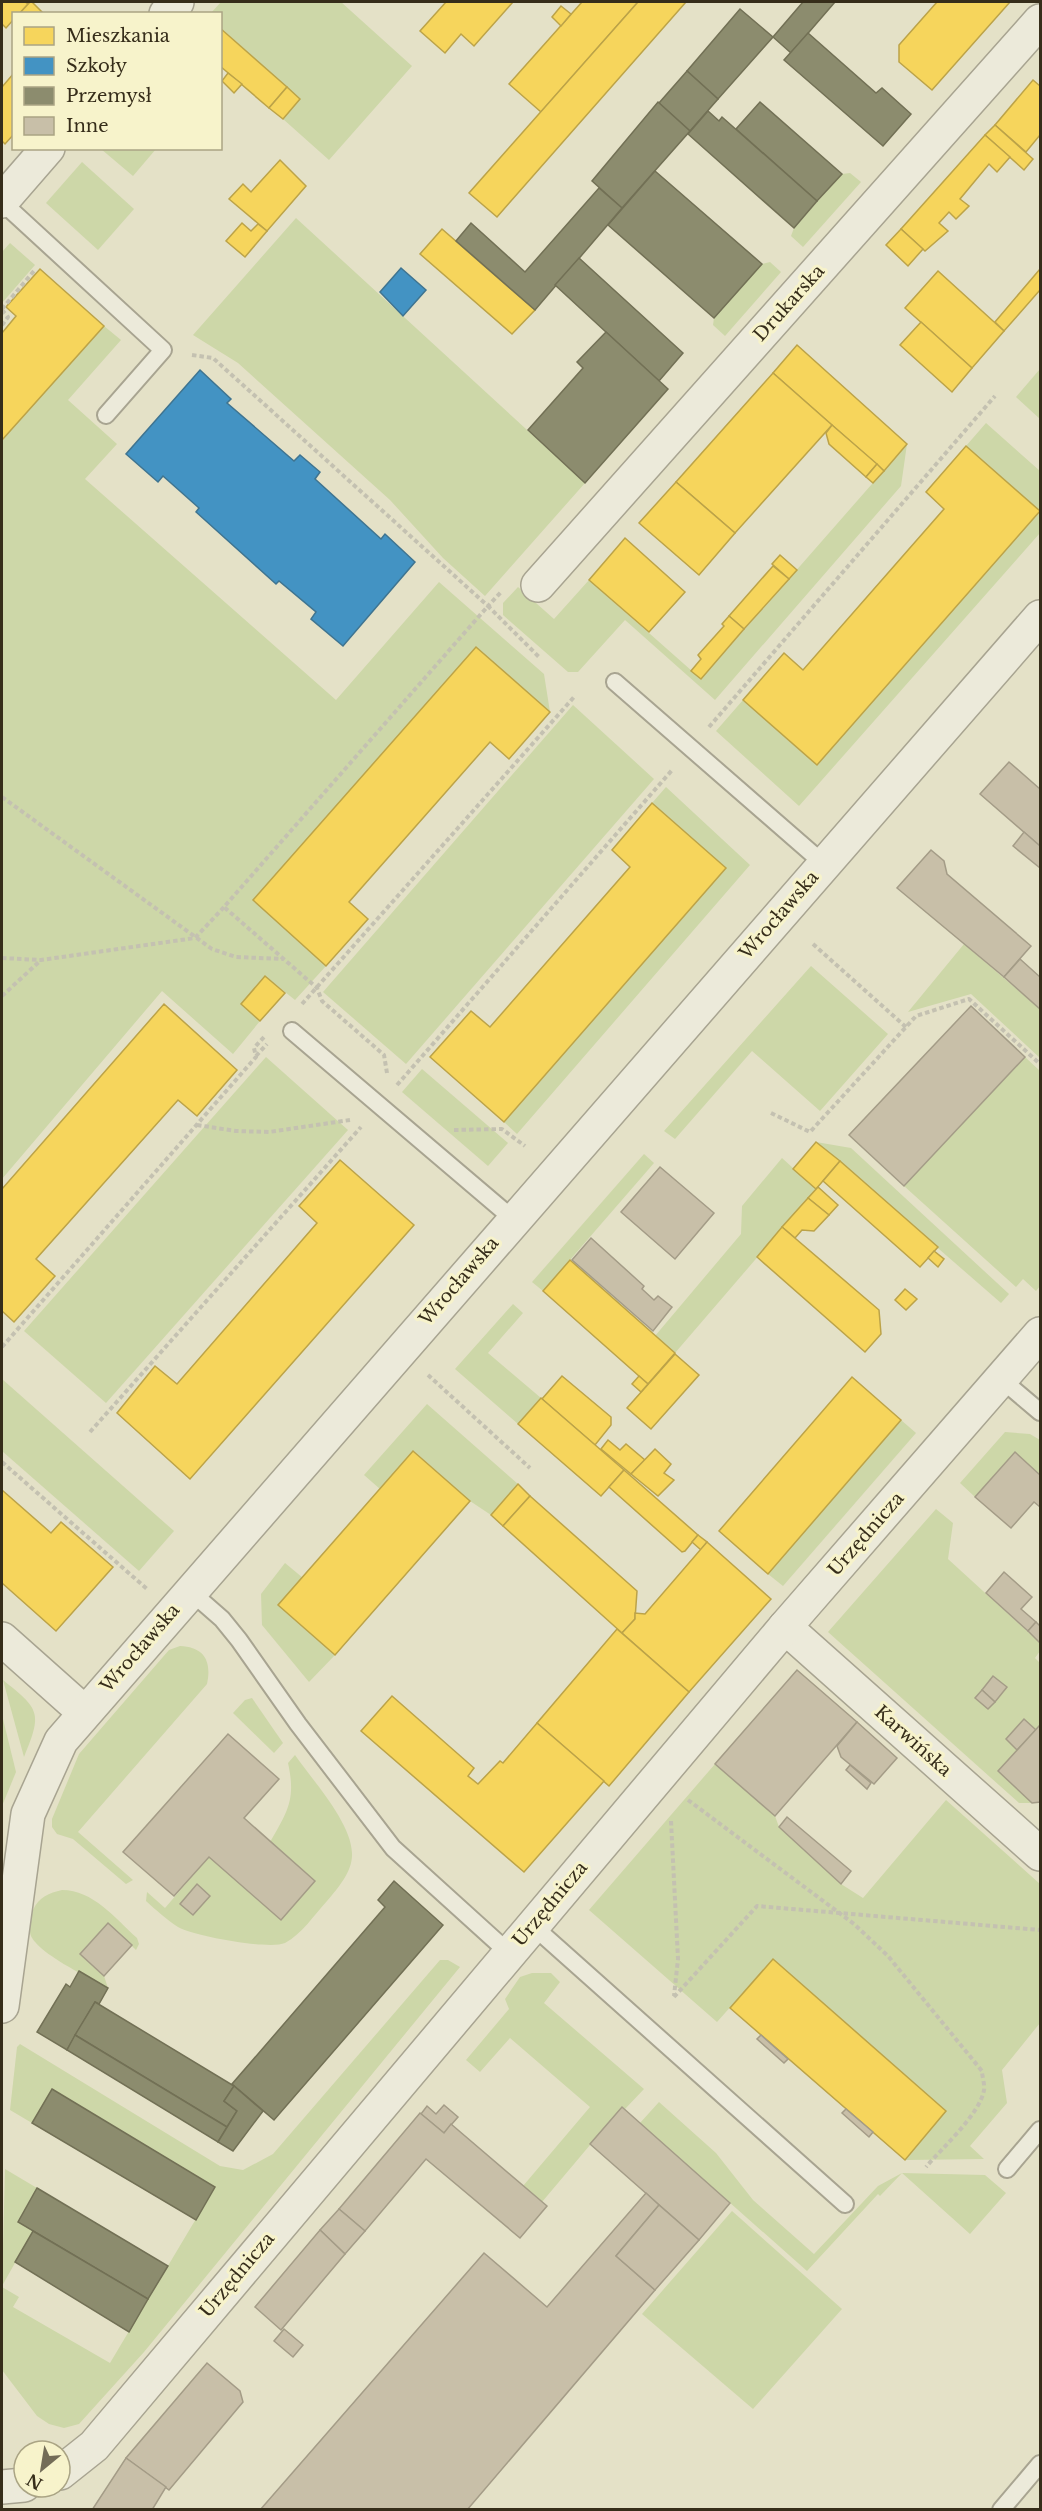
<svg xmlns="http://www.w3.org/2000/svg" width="1042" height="2511" font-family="'Libre Baskerville',serif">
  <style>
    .green { fill: #cdd7a8 }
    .homes { fill: #f6d55c; stroke: #bca348; stroke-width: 1.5 }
    .schools { fill: #4393c3; stroke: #3f7490; stroke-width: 1.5 }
    .industry { fill: #8c8c6e; stroke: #727055; stroke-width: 1.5 }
    .building { fill: #c8bfa8; stroke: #a49c87; stroke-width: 1.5 }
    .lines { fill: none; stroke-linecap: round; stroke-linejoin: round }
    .lane-casing { stroke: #a8a491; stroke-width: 20 }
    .street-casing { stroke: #a8a491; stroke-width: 36 }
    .path { stroke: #c4c1b1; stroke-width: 4; stroke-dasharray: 4.5 3; stroke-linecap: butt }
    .lane { stroke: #eceada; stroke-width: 16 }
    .street { stroke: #eceada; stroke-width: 33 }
    .labels { text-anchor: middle; stroke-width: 6; stroke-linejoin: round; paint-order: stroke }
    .street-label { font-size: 18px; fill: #362d1a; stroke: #f7f3cb }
  </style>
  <rect width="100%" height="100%" fill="#e4e1c7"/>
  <g class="green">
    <path d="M221 2H341L412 66 329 160 283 119 300 99 221 28 220 14H210Z"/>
    <path d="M101 149H156L133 176Z"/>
    <path d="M82 162 134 209 98 250 46 203Z"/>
    <path d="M850 173 861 182 803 247 791 236 794 228 842 174Z"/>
    <path d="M296 218 585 483 485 596 443 558 390 500 238 363 193 335Z"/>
    <path d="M10 243 35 265 2 303V252Z"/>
    <path d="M770 262 781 272 725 336 713 325 714 318 762 264Z"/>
    <path d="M104 326 121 340 68 400 117 444 85 479 336 700 439 582 544 674 550 712 476 648 254 900 326 966 295 1000 265 976 241 1004 260 1021 233 1054 162 991 2 1179V440Z"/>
    <path d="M1040 369V419L1016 397Z"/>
    <path d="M986 423 1040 471V533L799 806 716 731 743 700 817 764 1040 511 966 446Z"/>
    <path d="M907 444 901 486 715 700 625 620 578 672H568L503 615V603L518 587 554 619 589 580 701 679Z"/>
    <path d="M573 705 654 779 406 1064 323 992Z"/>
    <path d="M666 787 750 865 517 1134 504 1122 726 868 652 803Z"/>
    <path d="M964 944 1040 1009V1058L971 994 908 1012Z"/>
    <path d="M811 966 888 1034 820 1111 752 1051 675 1139 664 1131Z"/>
    <path d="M266 1057 348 1130 106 1403 24 1331Z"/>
    <path d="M1025 1057 1040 1071V1286L1036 1291 1023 1279 1016 1287 904 1186Z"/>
    <path d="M422 1069 508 1143 488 1166 402 1092Z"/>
    <path d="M816 1142 851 1148 1009 1294 1001 1303Z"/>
    <path d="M644 1154 654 1163 543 1291 532 1282Z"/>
    <path d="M782 1158 816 1189 675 1353 655 1336 741 1234 742 1206Z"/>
    <path d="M513 1304 523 1313 488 1353 541 1398 518 1424 455 1369Z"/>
    <path d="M2 1379 174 1531 139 1571 2 1451Z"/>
    <path d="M427 1404 518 1484 491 1515 470 1501 414 1451 380 1489 364 1475Z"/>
    <path d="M901 1420 916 1433 783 1586 768 1574Z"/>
    <path d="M1005 1432 1030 1434 1040 1440V1475L1015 1452 975 1497 960 1483Z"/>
    <path d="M936 1509 953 1523 948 1559 1040 1643V1651L1035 1658 1040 1663V1725L1036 1730 1024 1720 1006 1739 1017 1750 1032 1803H1019L828 1632Z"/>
    <path d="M285 1563 303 1578 335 1655 309 1682 262 1625 261 1594Z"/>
    <path d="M180 1646C204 1647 212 1661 207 1684L78 1832 133 1880 126 1884 73 1839 57 1834 52 1827V1819L79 1754 169 1650Z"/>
    <path d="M3 1680C39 1709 43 1712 24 1757Z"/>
    <path d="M252 1698 283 1743 274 1753 233 1713 245 1700Z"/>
    <path d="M2 1715 16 1772 2 1806Z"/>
    <path d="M295 1755C313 1781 351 1822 352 1853 353 1871 338 1888 327 1901 314 1915 302 1934 285 1943 269 1950 194 1936 178 1927 167 1920 156 1910 146 1901L147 1892 165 1908 209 1857 281 1919 315 1881 270 1842C288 1811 296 1799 288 1763Z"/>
    <path d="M715 1764 775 1816 779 1827 841 1884 863 1898 946 1800 1040 1884V2023L1002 2070 1007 2103 970 2146 984 2159 905 2160 946 2111 773 1959 717 2022 589 1910Z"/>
    <path d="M62 1890C93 1890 115 1918 137 1938L139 1944 136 1950 108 1923 80 1953 104 1976 108 1988C90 1978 34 1952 30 1933 28 1925 30 1918 33 1910 39 1897 49 1893 62 1890Z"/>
    <path d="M440 1960H448L460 1967 144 2352 79 2424 64 2428 49 2424 37 2416 2 2370V2287L19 2297 13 2307 110 2363 215 2187 52 2089 32 2123 10 2110 17 2047 20 2044 220 2166 243 2170 273 2154Z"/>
    <path d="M532 1973H551L560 1982 544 2003 644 2089 625 2109 622 2107 542 2202 523 2186 590 2107 510 2038 480 2072 466 2060 509 2009 505 1999 520 1977Z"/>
    <path d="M659 2102 716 2153 753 2200 814 2254 878 2186 902 2173 985 2175 1006 2193 970 2234 902 2173 880 2196 878 2194 807 2271 640 2123Z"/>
    <path d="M5 2169 37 2188 18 2222 33 2231 2 2286Z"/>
    <path d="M732 2211 842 2309 753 2409 642 2314Z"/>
  </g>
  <g class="homes">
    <path d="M2 2H25L28 4 19 14H14V19L6 28 2 24Z"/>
    <path d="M32 2 44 14H19L30 2Z"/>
    <path d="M446 2H513L474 46 461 34 445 53 420 31Z"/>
    <path d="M582 2H638L541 112 509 84Z"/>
    <path d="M638 2H686L497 217 469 193Z"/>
    <path d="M937 2H1010L932 90 899 62V45Z"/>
    <path d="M561 6 571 14 561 26 552 17Z"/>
    <path d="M220 28 287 87 269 108 220 66Z"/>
    <path d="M14 73V134L5 144 2 141V87Z"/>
    <path d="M228 73 242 84 234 93 222 81Z"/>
    <path d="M1033 80 1040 86V135L1026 152 995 125Z"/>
    <path d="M287 87 300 99 283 119 269 108Z"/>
    <path d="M995 125 1033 159 1024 170 985 135Z"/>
    <path d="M985 135 1010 157 997 172 989 164 960 199 969 206 956 219 949 212 939 223 948 231 925 251 901 229Z"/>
    <path d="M280 160 306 186 267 231 229 199 243 184 251 192Z"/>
    <path d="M242 223 251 231 258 224 267 231 245 257 226 241Z"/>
    <path d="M442 229 535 310 512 334 420 254Z"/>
    <path d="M901 229 923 249 908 266 886 245Z"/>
    <path d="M40 269 104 326 2 440V333L16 316 6 307Z"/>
    <path d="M1040 269V290L1004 331 995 322Z"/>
    <path d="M938 271 1004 331 972 368 905 308Z"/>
    <path d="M921 322 972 368 952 392 900 345Z"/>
    <path d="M797 345 907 444 884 471 773 373Z"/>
    <path d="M773 373 832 425 735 533 676 482Z"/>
    <path d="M832 425 877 464 866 477 829 444 826 433Z"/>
    <path d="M966 446 1040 511 817 765 743 700 784 653 803 670 944 509 926 492Z"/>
    <path d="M877 464 884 471 873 483 866 477Z"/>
    <path d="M676 482 735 533 699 575 639 523Z"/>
    <path d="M625 538 685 592 649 632 589 580Z"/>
    <path d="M780 555 797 570 789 579 772 564Z"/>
    <path d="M773 566 789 579 744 629 729 616Z"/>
    <path d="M729 616 744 629 701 679 691 671 701 659 698 655 724 626 722 624Z"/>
    <path d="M476 647 550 712 509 759 490 742 349 902 368 919 326 966 253 900Z"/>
    <path d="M652 803 726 868 504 1122 430 1057 471 1011 490 1027 630 867 612 850Z"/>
    <path d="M265 976 285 993 260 1021 241 1004Z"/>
    <path d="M164 1004 237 1070 197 1116 178 1100 36 1259 55 1276 14 1322 2 1311V1189Z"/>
    <path d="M816 1142 840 1161 816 1189 793 1169Z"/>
    <path d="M340 1160 414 1225 190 1479 117 1413 155 1366 177 1384 317 1223 299 1206Z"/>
    <path d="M840 1161 938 1247 920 1267 823 1181Z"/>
    <path d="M818 1187 838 1205 829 1215 808 1198Z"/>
    <path d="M808 1198 829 1215 814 1231 802 1230 795 1238 782 1227Z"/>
    <path d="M782 1227 879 1310 881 1334 865 1352 757 1257Z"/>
    <path d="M934 1251 944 1259 938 1267 928 1258Z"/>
    <path d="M570 1260 675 1353 648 1384 543 1291Z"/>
    <path d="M905 1289 917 1299 906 1310 895 1300Z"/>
    <path d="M675 1354 699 1375 651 1429 627 1408Z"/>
    <path d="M562 1376 611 1417V1425L595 1445 542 1399Z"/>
    <path d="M639 1376 648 1384 641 1392 632 1384Z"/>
    <path d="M852 1377 901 1420 768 1574 719 1531Z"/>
    <path d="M541 1398 624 1470 601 1496 518 1424Z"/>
    <path d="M608 1440 620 1450 626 1444 645 1460 631 1474 601 1449Z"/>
    <path d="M655 1449 671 1464 664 1473 674 1480 658 1496 631 1474Z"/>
    <path d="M413 1451 470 1501 335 1655 278 1605Z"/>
    <path d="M624 1470 698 1535 685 1551 682 1552 609 1487Z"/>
    <path d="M518 1484 530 1496 503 1526 491 1515Z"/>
    <path d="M2 1490 51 1533 61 1522 113 1567 56 1631 2 1583Z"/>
    <path d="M530 1496 637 1591 635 1619 622 1633 503 1526Z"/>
    <path d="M698 1535 707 1542 701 1550 692 1542Z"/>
    <path d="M707 1542 771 1599 689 1692 622 1633 635 1619V1613L645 1614Z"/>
    <path d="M617 1629 689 1692 609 1786 537 1723Z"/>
    <path d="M392 1696 474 1768 468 1776 478 1784 500 1761 503 1763 537 1723 604 1781 524 1872 361 1731Z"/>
    <path d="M773 1959 946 2111 905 2160 730 2008Z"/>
  </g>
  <g class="schools">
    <path d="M401 268 426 290 403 316 380 292Z"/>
    <path d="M200 370 231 399 227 403 294 461 300 455 320 472 315 479 381 539 385 534 415 562 343 646 311 619 316 612 279 581 276 584 196 512 199 508 163 476 158 482 126 454Z"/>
  </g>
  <g class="industry">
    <path d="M803 2H835L791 53 773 37Z"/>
    <path d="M740 9 773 37 718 99 687 71Z"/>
    <path d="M808 33 876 93 882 88 911 114 883 146 784 60Z"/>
    <path d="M687 71 718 99 690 131 659 103Z"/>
    <path d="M658 102 690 131 622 208 592 181Z"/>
    <path d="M760 102 842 174 817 201 736 129Z"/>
    <path d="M708 111 719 121 722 117 817 201 794 228 688 134Z"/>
    <path d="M655 171 762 264 714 318 608 225Z"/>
    <path d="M599 188 622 208 535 310 456 241 471 223 525 272Z"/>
    <path d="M579 258 683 353 659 381 555 285Z"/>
    <path d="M606 332 668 389 585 483 528 430 583 368 577 362Z"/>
    <path d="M394 1881 443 1925 274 2120 232 2084 385 1907 378 1900Z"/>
    <path d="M79 1971 108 1988 99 2004 95 2002 67 2050 37 2032 66 1984 70 1987Z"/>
    <path d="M95 2002 234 2086 224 2101 237 2111 227 2127 75 2035Z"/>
    <path d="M75 2035 227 2127 218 2142 67 2050Z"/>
    <path d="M234 2086 263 2111 233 2151 218 2142 237 2111 224 2101Z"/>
    <path d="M52 2089 215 2187 196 2220 32 2123Z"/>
    <path d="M37 2188 168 2266 148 2299 18 2222Z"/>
    <path d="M33 2231 148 2299 129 2332 15 2262Z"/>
  </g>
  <g class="building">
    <path d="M1009 762 1040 789V846L980 794Z"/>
    <path d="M1024 832 1040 846V868L1013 846Z"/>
    <path d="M931 850 944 861 947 874 1031 946 1004 977 897 888Z"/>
    <path d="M1020 959 1040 977V1009L1004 977Z"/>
    <path d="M971 1006 1025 1057 904 1186 849 1135Z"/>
    <path d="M660 1167 714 1213 675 1259 621 1212Z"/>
    <path d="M591 1238 644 1286 642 1289 654 1300 658 1296 672 1307 653 1331 572 1260Z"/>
    <path d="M1015 1452 1040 1475V1507L1034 1502 1011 1528 975 1497Z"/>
    <path d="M1004 1572 1032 1597 1021 1609 1036 1622 1028 1631 986 1593Z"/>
    <path d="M1036 1622 1040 1626V1643L1028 1631Z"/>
    <path d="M797 1670 857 1722 775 1816 715 1764Z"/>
    <path d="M993 1676 1007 1687 995 1702 982 1690Z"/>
    <path d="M982 1690 995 1702 988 1709 975 1698Z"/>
    <path d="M1024 1719 1036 1730 1017 1750 1006 1739Z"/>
    <path d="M857 1722 897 1758 874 1784 841 1757 837 1746Z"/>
    <path d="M1040 1725V1802L1032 1803 998 1771Z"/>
    <path d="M228 1734 279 1779 244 1818 315 1881 281 1920 209 1857 174 1896 123 1852Z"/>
    <path d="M850 1765 871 1783 867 1789 846 1770Z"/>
    <path d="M787 1817 851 1871 841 1884 779 1827Z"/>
    <path d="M197 1884 210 1896 193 1915 180 1904Z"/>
    <path d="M108 1923 132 1945 104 1976 80 1954Z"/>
    <path d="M761 2035 788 2059 784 2063 757 2039Z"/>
    <path d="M444 2105 458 2117 444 2133 421 2114 427 2106 436 2114Z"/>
    <path d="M622 2107 730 2203 699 2240 590 2144Z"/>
    <path d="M846 2109 873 2132 869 2137 842 2113Z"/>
    <path d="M420 2113 444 2133 451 2124 547 2206 520 2238 426 2159 365 2231 339 2209Z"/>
    <path d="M646 2193 659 2205 616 2256 655 2290 467 2510H260L484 2253 547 2307Z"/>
    <path d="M659 2205 699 2240 655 2290 616 2256Z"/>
    <path d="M339 2209 365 2231 345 2254 320 2230Z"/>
    <path d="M320 2230 345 2254 281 2330 255 2307Z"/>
    <path d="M284 2329 303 2345 293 2357 274 2341Z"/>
    <path d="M207 2363 240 2391 243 2402 169 2490 126 2458Z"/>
    <path d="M126 2458 166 2487 152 2510H92Z"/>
  </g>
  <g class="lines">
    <defs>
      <g id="lane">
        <path d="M2 202 163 350 106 415"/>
        <path d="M615 682 824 864"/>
        <path d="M292 1031 513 1219"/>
        <path d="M1001 1379 1040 1412"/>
        <path d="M190 1591 222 1619 239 1640 298 1724 393 1848 509 1953"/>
        <path d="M532 1925 845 2204"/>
        <path d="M1007 2169 1040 2130"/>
        <path d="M1001 2510 1040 2464"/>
      </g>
      <g id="street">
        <path d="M166 14 177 2"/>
        <path d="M2 201 48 148"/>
        <path d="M538 585 1040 21"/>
        <path d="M785 1627 1040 1854"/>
        <path d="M2 1639 84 1712"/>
        <path d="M2 2006 28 1814 61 1741 1040 617"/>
        <path d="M60 2473 94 2446 785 1627 1040 1334"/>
        <path d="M2 2487 24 2485"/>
      </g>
    </defs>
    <use href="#lane" class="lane-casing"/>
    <use href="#street" class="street-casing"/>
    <g class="path">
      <path d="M2 309 34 271"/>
      <path d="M2 310 8 317 2 325"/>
      <path d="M192 355 213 358 488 606 502 591"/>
      <path d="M709 727 995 396"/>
      <path d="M2 797 212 949 236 957 283 959"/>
      <path d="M813 944 906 1027"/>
      <path d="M2 958 41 960 195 938 224 907"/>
      <path d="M2 996 41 960"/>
      <path d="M302 1004 574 697"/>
      <path d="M256 1056 267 1044"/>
      <path d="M387 1073 384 1055 322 1001 317 988 224 907 488 606 540 658"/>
      <path d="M397 1085 673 769"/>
      <path d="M771 1113 810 1132 916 1016 969 999 1040 1064"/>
      <path d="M197 1125 236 1131 269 1132 350 1120"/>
      <path d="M454 1130 502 1129 525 1146"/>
      <path d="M2 1347 256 1057 254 1048 264 1037"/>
      <path d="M428 1375 530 1468"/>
      <path d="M90 1432 361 1127"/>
      <path d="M2 1462 147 1589"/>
      <path d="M688 1800 854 1924 888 1956 982 2071C982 2076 985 2085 984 2090 980 2114 942 2148 926 2167"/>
      <path d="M671 1821 678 1959 674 1996"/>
      <path d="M674 1997 757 1906 1040 1930"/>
    </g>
    <use href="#lane" class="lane"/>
    <use href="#street" class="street"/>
  </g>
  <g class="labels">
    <g class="street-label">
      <text transform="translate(789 303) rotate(-48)" y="6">Drukarska</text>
      <text transform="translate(779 915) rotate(-49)" y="6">Wrocławska</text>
      <text transform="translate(459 1281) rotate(-49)" y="6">Wrocławska</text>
      <text transform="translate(866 1534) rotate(-49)" y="6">Urzędnicza</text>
      <text transform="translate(140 1648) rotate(-49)" y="6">Wrocławska</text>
      <text transform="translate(913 1741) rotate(42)" y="6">Karwińska</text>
      <text transform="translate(550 1904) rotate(-50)" y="6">Urzędnicza</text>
      <text transform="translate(237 2275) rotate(-50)" y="6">Urzędnicza</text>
    </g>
  </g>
  <rect width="1042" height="2511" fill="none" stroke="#362d1a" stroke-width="6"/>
  <rect x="12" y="12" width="210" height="138" fill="#f7f3cb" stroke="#aaa484" stroke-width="1.5"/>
  <rect x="24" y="27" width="30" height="18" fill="#f6d55c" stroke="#aaa484" stroke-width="1.5"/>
  <text x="66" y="42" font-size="18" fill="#362d1a">Mieszkania</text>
  <rect x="24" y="57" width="30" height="18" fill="#4393c3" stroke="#aaa484" stroke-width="1.5"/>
  <text x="66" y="72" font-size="18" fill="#362d1a">Szkoły</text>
  <rect x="24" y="87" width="30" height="18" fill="#8c8c6e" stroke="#aaa484" stroke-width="1.5"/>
  <text x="66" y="102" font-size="18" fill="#362d1a">Przemysł</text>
  <rect x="24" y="117" width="30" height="18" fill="#c8bfa8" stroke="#aaa484" stroke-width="1.5"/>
  <text x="66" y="132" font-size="18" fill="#362d1a">Inne</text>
  <g transform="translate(42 2469) rotate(210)"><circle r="28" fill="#f7f3cb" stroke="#aaa484" stroke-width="1.5"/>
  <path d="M0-4.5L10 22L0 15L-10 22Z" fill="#736c57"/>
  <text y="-9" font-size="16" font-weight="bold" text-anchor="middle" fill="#362d1a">N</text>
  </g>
</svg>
